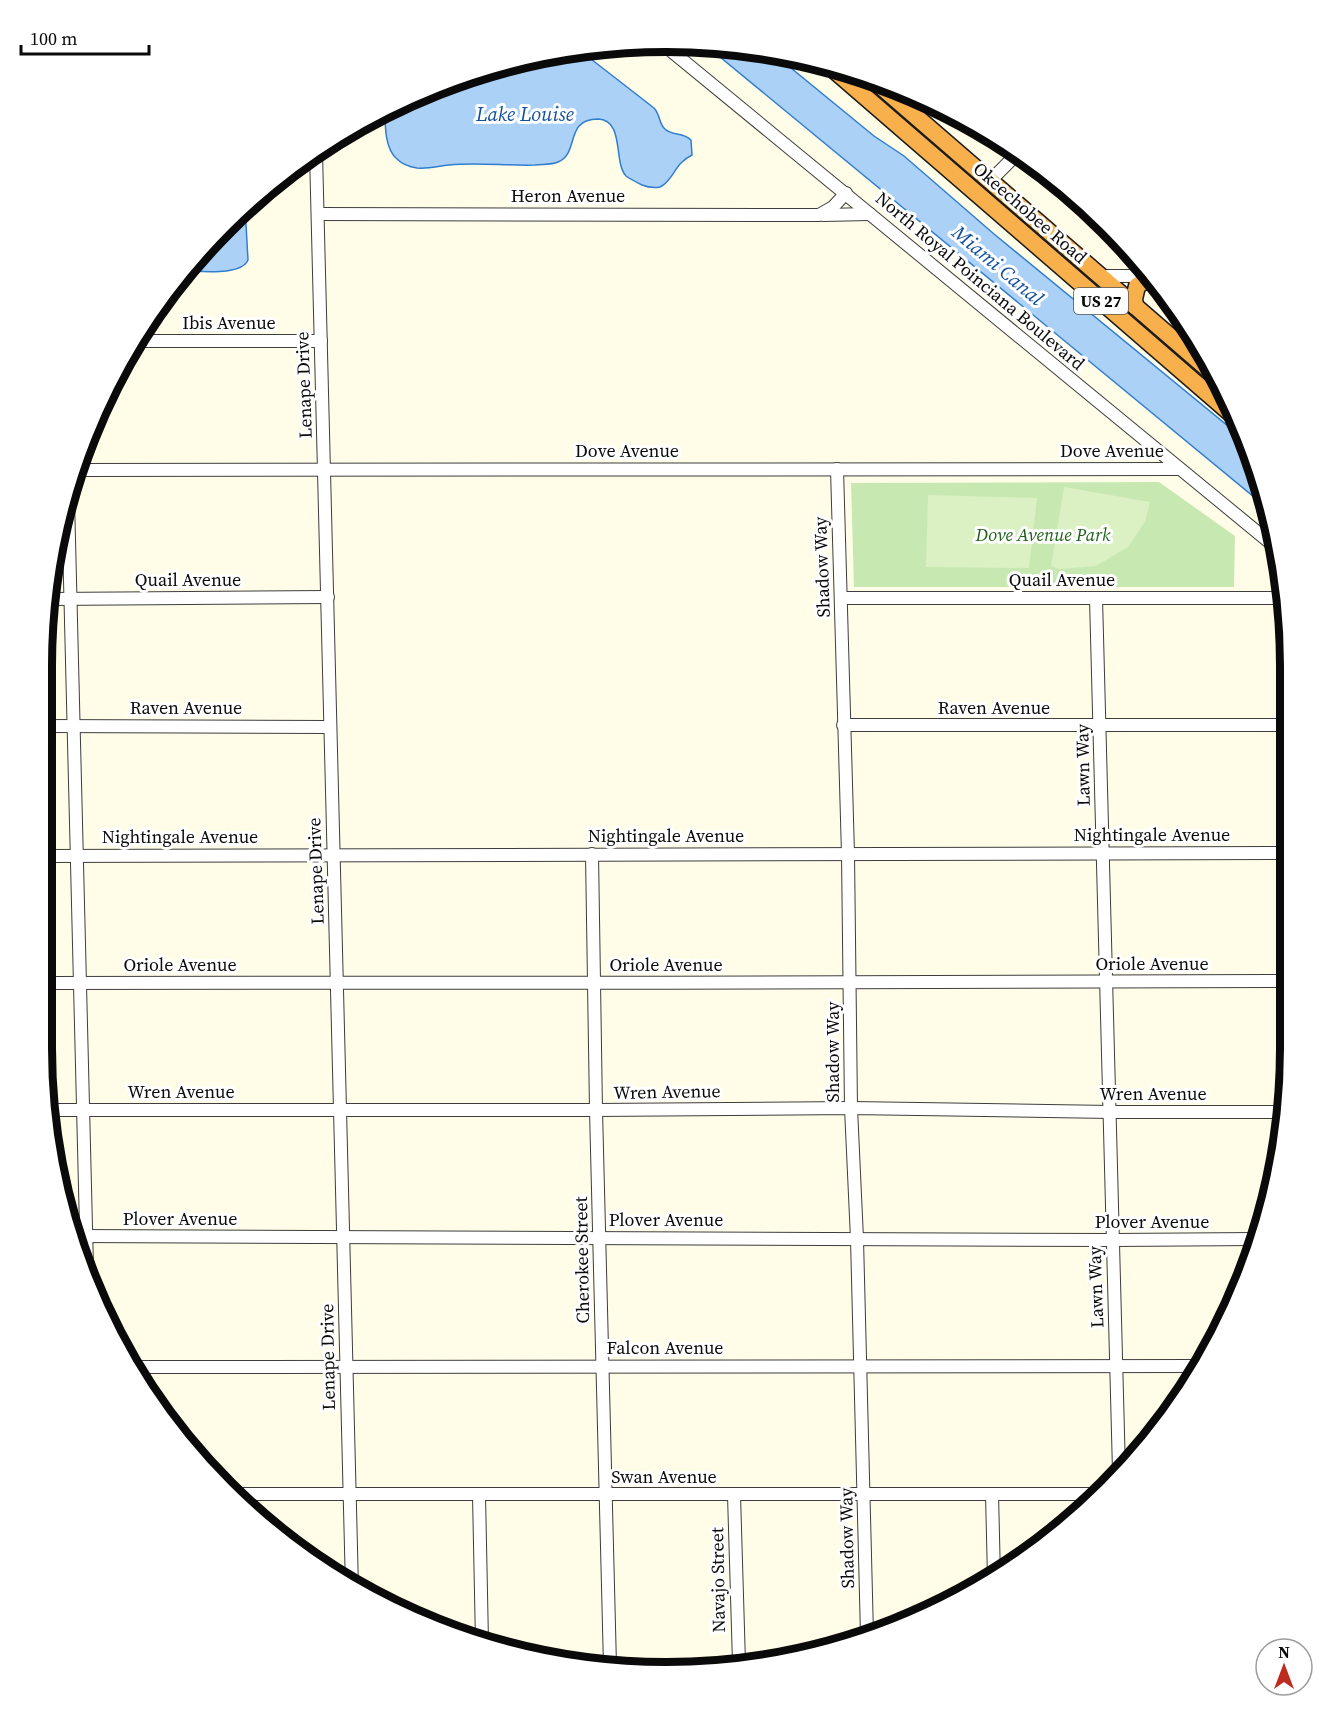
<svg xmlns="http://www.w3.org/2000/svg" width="1332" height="1715" font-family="'Source Serif 4',serif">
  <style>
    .green { fill: #c7e9b1 }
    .pitch { fill: #dbf0c3 }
    .water { fill: #abd1f7; stroke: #317dd0; stroke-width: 1.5 }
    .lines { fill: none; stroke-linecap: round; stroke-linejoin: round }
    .minor-casing { stroke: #3d3d3d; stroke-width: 14 }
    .highway-casing { stroke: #1b1b1b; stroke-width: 19 }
    .minor { stroke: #fff; stroke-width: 12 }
    .highway { stroke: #f8b04c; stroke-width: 16 }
    .labels { text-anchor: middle; stroke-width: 6; stroke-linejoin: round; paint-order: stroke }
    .shield { fill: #fff; stroke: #545454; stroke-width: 1.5 }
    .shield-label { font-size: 16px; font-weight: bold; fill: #0a0a0a }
    .street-label { font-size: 18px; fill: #0a0a0a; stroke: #fff }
    .park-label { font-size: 18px; font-style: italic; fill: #21621a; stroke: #fff }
    .water-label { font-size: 20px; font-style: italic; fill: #12509d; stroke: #fff }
    .rim { fill: none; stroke: #0a0a0a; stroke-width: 8 }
  </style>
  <rect width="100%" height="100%" fill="#fffde7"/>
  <path class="green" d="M1159 482 1235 536 1234 587H854L851 483Z"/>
  <g class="pitch">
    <path d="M1064 487 1150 502 1145 522 1128 547 1096 566 1059 569 1051 566Z"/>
    <path d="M928 495 1037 498 1029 568 926 567Z"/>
  </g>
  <g class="water">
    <path d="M703 43 775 55 874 136 904 156 994 234 1245 440 1257 466 1265 506Z"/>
    <path d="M578 49 654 108C660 114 659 124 665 129 672 136 683 132 691 140L692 155C688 157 684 160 681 163 674 170 670 183 660 187 655 188 647 187 642 185 638 183 630 179 626 176 613 162 625 120 598 119 564 119 580 153 558 162 551 165 543 164 535 165 507 166 477 162 449 165 438 166 429 169 417 168 410 167 402 164 397 159 385 149 385 126 385 111L465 75Z"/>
    <path d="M245 207 248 260C241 276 201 271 185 271Z"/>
  </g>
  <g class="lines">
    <defs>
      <g id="minor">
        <path d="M664 45 1273 545"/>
        <path d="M316 153 352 1588"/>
        <path d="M990 181 1011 160 1019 154"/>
        <path d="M318 214 819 215 833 207 846 193"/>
        <path d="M823 215 870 214"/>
        <path d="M1100 276H1150"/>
        <path d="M137 341H321"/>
        <path d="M837 469 848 854 851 1108 857 1239 867 1635"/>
        <path d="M74 470 1179 469"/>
        <path d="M68 499 87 1268"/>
        <path d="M841 598H1283"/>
        <path d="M1096 598 1119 1471"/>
        <path d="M49 599 328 597"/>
        <path d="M843 725H1289"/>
        <path d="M43 726 330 727"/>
        <path d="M592 854 596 1110 610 1666"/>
        <path d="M43 856 1289 853"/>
        <path d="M42 983C458 982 874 984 1290 981"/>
        <path d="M50 1110H596L851 1108 1111 1112H1284"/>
        <path d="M74 1236 1113 1240 1257 1239"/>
        <path d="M130 1367 1201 1366"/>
        <path d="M230 1494H1099"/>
        <path d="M992 1494 994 1578"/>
        <path d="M479 1495 482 1642"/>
        <path d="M734 1495 739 1663"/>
      </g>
      <g id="highway">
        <path d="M826 63 1235 417"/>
        <path d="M876 82 1217 377"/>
        <path d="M1135 306 1134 299 1137 286 1151 276"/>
      </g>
    </defs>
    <use href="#minor" class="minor-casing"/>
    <use href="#highway" class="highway-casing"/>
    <use href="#minor" class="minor"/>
    <use href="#highway" class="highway"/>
  </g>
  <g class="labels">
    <rect class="shield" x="1074" y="288" width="54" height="26" rx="4.5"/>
    <g class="shield-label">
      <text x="1101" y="307">US 27</text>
    </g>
    <g class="street-label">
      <text x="568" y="202">Heron Avenue</text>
      <text transform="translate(1030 213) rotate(41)" y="6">Okeechobee Road</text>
      <text transform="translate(980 281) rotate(40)" y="6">North Royal Poinciana Boulevard</text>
      <text x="229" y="329">Ibis Avenue</text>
      <text transform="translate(304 385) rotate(-92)" y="6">Lenape Drive</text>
      <text x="627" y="457">Dove Avenue</text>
      <text x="1112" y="457">Dove Avenue</text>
      <text transform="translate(822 567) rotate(-92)" y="6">Shadow Way</text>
      <text x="188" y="586">Quail Avenue</text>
      <text x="1062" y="586">Quail Avenue</text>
      <text x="186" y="714">Raven Avenue</text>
      <text x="994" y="714">Raven Avenue</text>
      <text transform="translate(1083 765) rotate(-91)" y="6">Lawn Way</text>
      <text x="1152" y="841">Nightingale Avenue</text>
      <text x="666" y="842">Nightingale Avenue</text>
      <text x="180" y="843">Nightingale Avenue</text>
      <text transform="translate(316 871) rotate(-92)" y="6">Lenape Drive</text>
      <text x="1152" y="970">Oriole Avenue</text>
      <text x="180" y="971">Oriole Avenue</text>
      <text x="666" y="971">Oriole Avenue</text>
      <text transform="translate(833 1052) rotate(-90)" y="6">Shadow Way</text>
      <text x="181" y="1098">Wren Avenue</text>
      <text transform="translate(667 1092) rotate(-1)" y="6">Wren Avenue</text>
      <text x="1153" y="1100">Wren Avenue</text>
      <text x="180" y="1225">Plover Avenue</text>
      <text x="666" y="1226">Plover Avenue</text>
      <text x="1152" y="1228">Plover Avenue</text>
      <text transform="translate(582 1260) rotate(-91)" y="6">Cherokee Street</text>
      <text transform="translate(1096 1287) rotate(-92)" y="6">Lawn Way</text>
      <text x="665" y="1354">Falcon Avenue</text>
      <text transform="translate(328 1357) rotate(-91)" y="6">Lenape Drive</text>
      <text x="664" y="1483">Swan Avenue</text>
      <text transform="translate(847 1538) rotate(-91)" y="6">Shadow Way</text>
      <text transform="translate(718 1580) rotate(-91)" y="6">Navajo Street</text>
    </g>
    <g class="park-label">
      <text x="1043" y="541">Dove Avenue Park</text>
    </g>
    <g class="water-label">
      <text x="525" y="121">Lake Louise</text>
      <text transform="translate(998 265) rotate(40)" y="7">Miami Canal</text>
    </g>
  </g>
  <path d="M0 0H1332V1715H0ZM666 52H666A614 614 0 0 1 1280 666V1048A614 614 0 0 1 666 1662H666A614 614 0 0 1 52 1048V666A614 614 0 0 1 666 52Z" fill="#fff" fill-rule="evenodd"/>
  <path class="rim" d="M666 52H666A614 614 0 0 1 1280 666V1048A614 614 0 0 1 666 1662H666A614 614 0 0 1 52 1048V666A614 614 0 0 1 666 52Z"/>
  <g transform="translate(1284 1667)"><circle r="28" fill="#ffffff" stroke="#9d9d9d" stroke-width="1.5"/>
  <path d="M0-4.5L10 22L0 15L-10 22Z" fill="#bc2c20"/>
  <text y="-9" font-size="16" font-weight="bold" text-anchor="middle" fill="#0a0a0a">N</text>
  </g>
  <path d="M21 45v9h128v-9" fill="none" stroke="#0a0a0a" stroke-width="3"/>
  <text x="30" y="45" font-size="18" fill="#0a0a0a" stroke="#ffffff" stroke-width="4.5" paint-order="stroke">100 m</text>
</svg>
